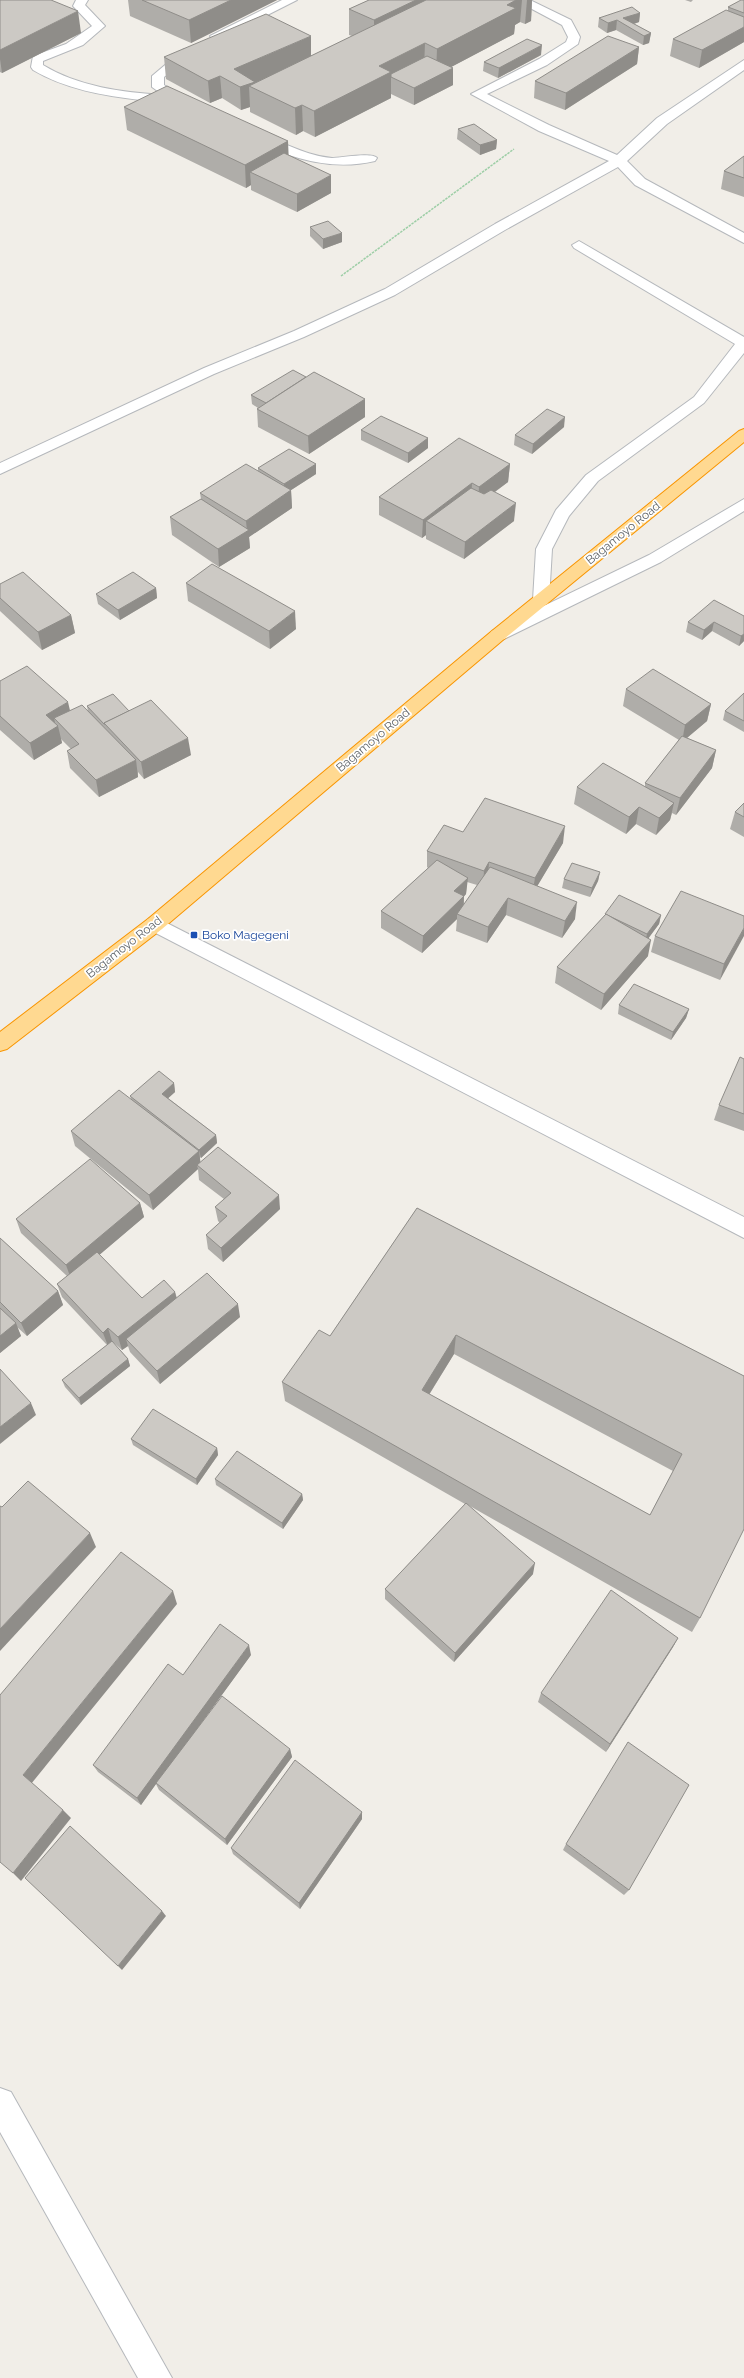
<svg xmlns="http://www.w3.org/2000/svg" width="744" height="2378" font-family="Raleway,sans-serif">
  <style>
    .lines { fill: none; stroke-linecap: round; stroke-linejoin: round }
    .minor-casing { stroke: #b5b8bc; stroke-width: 2 }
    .highway-casing { stroke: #f99500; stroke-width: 2 }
    .path { stroke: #9dcea6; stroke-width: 1.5; stroke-dasharray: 2.5 1; stroke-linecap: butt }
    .minor { fill: #fff; fill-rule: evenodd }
    .highway { fill: #ffd991; fill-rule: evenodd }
    .wall { fill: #afada9; fill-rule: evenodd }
    .shaded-wall { fill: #8f8d89 }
    .building { fill: #ccc9c4; stroke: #8f8d89; fill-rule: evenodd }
    .transit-dot { fill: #1a4fb4; stroke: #fff; stroke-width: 1.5 }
    .labels { text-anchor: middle; stroke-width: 3.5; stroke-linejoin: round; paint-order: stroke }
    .street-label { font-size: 12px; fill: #5f6468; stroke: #fff }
    .transit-label { font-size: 12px; fill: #164399; stroke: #fff; text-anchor: start }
  </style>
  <rect width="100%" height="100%" fill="#f1eee8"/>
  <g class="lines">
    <defs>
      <g id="minor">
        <path d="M76 0H88L85 5 105 26 83 45 43 61V65C79 87 122 92 163 95L152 87V76L184 49H192L194 52 192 55 164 77V85L191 101 193 104 191 107C185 108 183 105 177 104 167 101 152 102 141 100 104 96 65 89 33 70L31 67 33 56 66 44 92 26 73 6Z"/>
        <path d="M282 0H297L220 39H212L210 36Z"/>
        <path d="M515 0H530L571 20 580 37 578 44 547 65 487 94 549 125 617 155 657 118 744 60V70L667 124 627 161 645 179 744 233V243L635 185 618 167 505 230 395 295 304 337 214 374 0 474V463L204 368 294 331 385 289 495 224 609 161 539 131 471 94 539 59 566 42 568 37 562 25Z"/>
        <path d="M261 136C285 142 306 156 332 158 341 158 372 152 377 158L375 161C332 171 296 159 256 143L255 140 256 137Z"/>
        <path d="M579 241 744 337V353L704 403 598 481 569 516 552 549 549 600 547 604H535L533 600 536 549 556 510 586 475 694 397 735 344 574 248 572 245Z"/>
        <path d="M744 499V511L661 562 504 639 498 641 492 639 489 635 492 631 649 555Z"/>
        <path d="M155 917 744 1217V1238L148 929 145 924 148 919Z"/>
        <path d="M0 2088 11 2092 172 2378H138L0 2132Z"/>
      </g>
      <path id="highway" d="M744 429V442L504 639 162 929 7 1049 0 1051V1032L148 919 492 631 739 431Z"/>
    </defs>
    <use href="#minor" class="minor-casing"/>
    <use href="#highway" class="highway-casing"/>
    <path class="path" d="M341 276 514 149"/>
    <use href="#minor" class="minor"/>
    <use href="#highway" class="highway"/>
  </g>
  <g class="wall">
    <path d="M0 0 81 33 2 73 0 72Z"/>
    <path d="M128 0H277L191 43 130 16Z"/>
    <path d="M369 0H532L531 21 525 24 520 22 515 25 514 34 451 67 453 85 414 105 391 94V98L315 137 303 131 296 135 250 112V107L241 110 222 98 210 103 166 79 164 57 311 56 352 36 349 35V9Z"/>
    <path d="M685 0H693L691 2Z"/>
    <path d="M744 0V42L699 68 670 56 673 39 728 11V7Z"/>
    <path d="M640 13 639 22 634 24 651 33 649 43 643 45 616 30 607 33 598 27 599 18Z"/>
    <path d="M639 47 637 64 565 110 534 98 535 81Z"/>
    <path d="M541 55 498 78 483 71 484 62Z"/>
    <path d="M124 107 288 141V155L331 193 297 212 251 190V185L246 188 127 130Z"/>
    <path d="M458 129 497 140 496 149 480 155 457 139Z"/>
    <path d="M744 156V197L721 189 724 171Z"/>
    <path d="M310 227 342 242 323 249 310 236Z"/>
    <path d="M306 377 365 399V417L309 454 258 427 257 409 258 408 252 404 251 395Z"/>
    <path d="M564 427 532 454 514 445 515 435Z"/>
    <path d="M361 430 428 438V448L408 463 361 440Z"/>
    <path d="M316 464V474L291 490 292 508 249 537 250 548 219 567 172 535 170 517 201 499 200 493 258 471V468Z"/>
    <path d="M510 464 508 482 495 492 514 521 464 559 426 539V535L422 538 379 515V497Z"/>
    <path d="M186 583 296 629 270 649 188 601Z"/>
    <path d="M0 584 71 615 75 633 42 650 0 611Z"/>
    <path d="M156 588 157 598 120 620 98 604 96 594Z"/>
    <path d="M744 616V641L739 646 712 631 702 640 686 632 688 622Z"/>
    <path d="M0 681 70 710 88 712 87 706 129 711 191 755 144 779 138 772V777L99 797 70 768 67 751 71 749 61 739 62 743 34 760 0 730Z"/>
    <path d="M626 689 711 704 707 721 687 738 716 750 712 768 676 815 672 813 670 820 656 835 636 824 626 834 574 804 577 787H645V783L679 740 623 706Z"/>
    <path d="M744 693V732L723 720 725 711Z"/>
    <path d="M744 803V837L730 829 735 812Z"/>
    <path d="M463 832 563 843 537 886 575 919 562 938 506 915 487 943 456 931 457 919 422 953 381 928V911L428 868 427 867V851ZM467 882 477 885 464 905V896L466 894Z"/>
    <path d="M600 872 598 881 590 897 562 888 564 879Z"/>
    <path d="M605 915H661L659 924 648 938V956L601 1010 555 983 557 967Z"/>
    <path d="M744 916 720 980 651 952 655 936Z"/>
    <path d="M619 1005 689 1009 686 1018 671 1040 618 1014Z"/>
    <path d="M744 1059V1131L714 1120 719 1105Z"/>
    <path d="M174 1083 175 1092 168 1098 216 1135 217 1143 201 1158 200 1157V1162L280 1209 223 1262 208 1249 206 1235 220 1223 218 1221 215 1207 224 1199 199 1180 198 1169 153 1210 75 1146 71 1131 131 1099 130 1096Z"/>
    <path d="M140 1203 144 1217 99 1255 142 1298 175 1292 177 1298 240 1317 160 1384 130 1352 128 1346 122 1350 112 1341 128 1359 130 1366 81 1405 65 1387 62 1380 107 1345 62 1297 57 1284 67 1276 21 1233 16 1219Z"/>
    <path d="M417 1208 744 1376 700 1618 692 1632 468 1505 533 1574 454 1662 385 1599V1589L465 1504 285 1401 282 1382 330 1336ZM454 1354 673 1471 650 1515 429 1395Z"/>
    <path d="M0 1238 58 1291 63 1305 27 1336 17 1327 21 1336 0 1353Z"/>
    <path d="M131 1439 217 1448 218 1455 197 1485 133 1445Z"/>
    <path d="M215 1479 302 1494 303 1500 283 1529 216 1485Z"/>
    <path d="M678 1638 673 1647 606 1752 538 1702 541 1693Z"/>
    <path d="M251 1655 194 1733 290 1749 292 1757 227 1845 159 1790 156 1784 141 1805 98 1772 93 1765Z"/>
    <path d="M362 1812V1819L300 1909 233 1854 231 1848Z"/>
    <path d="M566 1844 629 1890 624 1895 563 1850Z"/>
  </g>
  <g class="shaded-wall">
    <path d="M231 0H277L191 43 189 20Z"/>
    <path d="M416 0H458L374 46V20Z"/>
    <path d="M516 0H522L520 22 515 25 514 34 436 75 437 49 507 5Z"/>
    <path d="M527 0H532L531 21 525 24Z"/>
    <path d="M78 11 81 33 2 73 0 59V50Z"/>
    <path d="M640 13 639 22 627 26 623 18Z"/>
    <path d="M617 20 616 30 607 33 608 23Z"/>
    <path d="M744 27V42L699 68 702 50Z"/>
    <path d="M651 33 649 43 643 45 644 36Z"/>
    <path d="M311 36V59L249 86 250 107 241 110 240 87 234 69Z"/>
    <path d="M425 43 424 69 391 77V98L315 137 314 111 379 66Z"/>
    <path d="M542 45 541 55 498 78 499 68Z"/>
    <path d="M639 47 637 64 565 110 566 93Z"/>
    <path d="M453 68V85L414 105V88Z"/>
    <path d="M220 76 222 98 210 103 208 81Z"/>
    <path d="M302 105 303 131 296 135 295 108Z"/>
    <path d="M497 140 496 149 480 155V145Z"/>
    <path d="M288 141 289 164 250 172 251 185 246 188 245 165Z"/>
    <path d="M331 175V193L297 212V194Z"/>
    <path d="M342 233V242L323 249V239Z"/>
    <path d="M365 399V417L309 454 308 436Z"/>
    <path d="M565 417 564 427 532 454 533 444Z"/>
    <path d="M428 438V448L408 463V453Z"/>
    <path d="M316 464V474L285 494 284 484Z"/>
    <path d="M510 464 508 482 478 504 479 487Z"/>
    <path d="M472 483 471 501 426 521V535L422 538 423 520Z"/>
    <path d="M291 490 292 508 249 537 250 548 219 567 218 549 247 531 246 521Z"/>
    <path d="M516 503 514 521 464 559 465 542Z"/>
    <path d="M156 588 157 598 120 620 118 610Z"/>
    <path d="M295 611 296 629 270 649 269 631Z"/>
    <path d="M71 615 75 633 42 650 38 632Z"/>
    <path d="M714 622 712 631 702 640 704 630Z"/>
    <path d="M744 634V641L739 646 741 636Z"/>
    <path d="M68 702 72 719 54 718 56 727 58 726 62 743 34 760 30 743 46 715Z"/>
    <path d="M711 704 707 721 682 742 685 725Z"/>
    <path d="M188 738 191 755 144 779 141 762Z"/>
    <path d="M716 750 712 768 676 815 680 798Z"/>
    <path d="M136 760 138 777 99 797 96 780Z"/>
    <path d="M674 803 670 820 656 835 659 818Z"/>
    <path d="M639 807 636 824 626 834 629 817Z"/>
    <path d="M565 826 563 843 532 895 535 878Z"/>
    <path d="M489 862 488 879 483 887 484 871Z"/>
    <path d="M600 872 598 881 590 897 592 888Z"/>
    <path d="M468 878 466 894 462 899 464 896 463 913 457 914V919L422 953 423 936 454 891Z"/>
    <path d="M508 898 506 915 487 943 488 927Z"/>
    <path d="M577 902 575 919 562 938 565 921Z"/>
    <path d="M661 915 659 924 645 943 647 934Z"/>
    <path d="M744 928V936L720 980 724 964Z"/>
    <path d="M651 940 648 956 601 1010 604 994Z"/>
    <path d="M689 1009 686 1018 671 1040 673 1032Z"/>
    <path d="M174 1083 175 1092 164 1102 162 1094Z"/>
    <path d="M216 1135 217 1143 201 1158 199 1150Z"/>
    <path d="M199 1151 201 1166 197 1165 198 1169 153 1210 149 1195Z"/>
    <path d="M279 1195 280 1209 223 1262 221 1248Z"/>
    <path d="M140 1203 144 1217 71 1279 66 1265Z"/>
    <path d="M58 1291 63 1305 27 1336 21 1323Z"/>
    <path d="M175 1292 178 1305 126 1339 128 1346 122 1350 118 1337Z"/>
    <path d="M238 1304 240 1317 160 1384 157 1371Z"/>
    <path d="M16 1323 21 1336 0 1353V1336Z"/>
    <path d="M108 1328 112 1341 108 1346 103 1333Z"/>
    <path d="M456 1335 454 1354 420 1409 422 1390Z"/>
    <path d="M128 1359 130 1366 81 1405 79 1398Z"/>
    <path d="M31 1403 36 1415 0 1444V1427Z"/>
    <path d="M217 1448 218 1455 197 1485 196 1479Z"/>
    <path d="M302 1494 303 1500 283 1529 282 1523Z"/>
    <path d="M90 1533 96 1547 0 1651V1629Z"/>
    <path d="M535 1563 533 1574 454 1662 455 1653Z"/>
    <path d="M173 1591 177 1604 31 1784 23 1775Z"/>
    <path d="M678 1638 673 1647 606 1752 610 1744Z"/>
    <path d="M249 1645 251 1655 157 1784 156 1783V1784L141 1805 137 1798Z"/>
    <path d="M290 1749 292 1757 227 1845 225 1839Z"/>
    <path d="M63 1810 71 1818 21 1881 13 1873Z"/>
    <path d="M362 1812V1819L300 1909 299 1903Z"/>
    <path d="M162 1911 166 1916 122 1970 118 1966Z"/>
  </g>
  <g class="building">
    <path d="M0 0H51L78 11 0 50Z"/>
    <path d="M142 0H231L189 20Z"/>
    <path d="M369 0H416L374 20 349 9Z"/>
    <path d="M426 0H516L507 5 516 8 437 49 425 43 379 66 391 72 314 111 302 105 295 108 249 86Z"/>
    <path d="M741 0H744V13L728 7Z"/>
    <path d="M632 7 640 13 623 18 651 33 644 36 617 20 608 23 599 18Z"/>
    <path d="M726 10 744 17V27L702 50 673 39Z"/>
    <path d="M266 14 311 36 234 69 255 82 240 87 220 76 208 81 164 57Z"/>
    <path d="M608 36 639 47 566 93 535 81Z"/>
    <path d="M527 39 542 45 499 68 484 62Z"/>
    <path d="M427 56 453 68 414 88 391 77V74Z"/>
    <path d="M167 86 288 141 245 165 124 107Z"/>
    <path d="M474 124 497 140 480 145 458 129Z"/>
    <path d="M284 153 331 175 297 194 250 172Z"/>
    <path d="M744 156V178L724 171Z"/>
    <path d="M328 221 342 233 323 239 310 227Z"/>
    <path d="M293 370 306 377 266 403 251 395Z"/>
    <path d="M314 372 365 399 308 436 257 409Z"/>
    <path d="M547 409 565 417 533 444 515 435Z"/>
    <path d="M381 416 428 438 408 453 361 430Z"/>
    <path d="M459 438 510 464 479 487 472 483 423 520 379 497Z"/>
    <path d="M289 449 316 464 284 484 258 468Z"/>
    <path d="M246 464 291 490 246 521 200 493Z"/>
    <path d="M471 488 484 494 491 490 516 503 465 542 426 521Z"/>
    <path d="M201 499 249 530 218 549 170 517Z"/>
    <path d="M212 564 295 611 269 631 186 583Z"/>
    <path d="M23 572 71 615 38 632 0 598V584Z"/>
    <path d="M133 572 156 588 118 610 96 594Z"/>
    <path d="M714 600 744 616V634L741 636 714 622 704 630 688 622Z"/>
    <path d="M27 666 68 702 46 715 58 726 30 743 0 716V681Z"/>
    <path d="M653 669 711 704 685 725 626 689Z"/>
    <path d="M744 693V721L725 711Z"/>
    <path d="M113 694 129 711 104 723 105 724H104L87 706Z"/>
    <path d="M151 700 188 738 141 762 104 723Z"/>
    <path d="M82 705 136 760 96 780 67 751 79 744 54 718Z"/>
    <path d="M682 736 716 750 680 798 645 783Z"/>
    <path d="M603 763 674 803 659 818 639 807 629 817 577 787Z"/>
    <path d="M485 798 565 826 535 878 489 862 484 871 427 851 444 825 463 832Z"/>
    <path d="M744 803V817L735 812Z"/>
    <path d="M437 860 468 878 454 891 464 896 423 936 381 911Z"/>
    <path d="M572 863 600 872 592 888 564 879Z"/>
    <path d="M490 867 577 902 565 921 508 898 488 927 457 914Z"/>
    <path d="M681 891 744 916V928L724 964 655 936Z"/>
    <path d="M619 895 661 915 647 934 605 914Z"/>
    <path d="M606 914 651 940 604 994 557 967Z"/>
    <path d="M634 984 689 1009 673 1032 619 1005Z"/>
    <path d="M740 1057 744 1059V1114L719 1105Z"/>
    <path d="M159 1071 174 1083 162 1094 216 1135 199 1150 130 1096Z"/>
    <path d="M119 1090 199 1151 149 1195 71 1131Z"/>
    <path d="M218 1147 279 1195 221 1248 206 1235 227 1216 215 1207 231 1193 197 1165Z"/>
    <path d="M90 1159 140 1203 66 1265 16 1219Z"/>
    <path d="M417 1208 744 1376V1529L700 1618 282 1382 319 1330 330 1336ZM456 1335 682 1454 650 1515 422 1390Z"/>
    <path d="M0 1238 58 1291 21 1323 0 1302Z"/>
    <path d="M97 1252 142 1298 164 1280 175 1292 118 1337 108 1328 103 1333 57 1284Z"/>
    <path d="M207 1273 238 1304 157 1371 126 1339Z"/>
    <path d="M0 1308 16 1323 0 1336Z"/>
    <path d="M112 1341 128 1359 79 1398 62 1380Z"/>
    <path d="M0 1369 31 1403 0 1427Z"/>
    <path d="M153 1409 217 1448 196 1479 131 1439Z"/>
    <path d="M237 1451 302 1494 282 1523 215 1479Z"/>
    <path d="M28 1481 90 1533 0 1629V1506L2 1507Z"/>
    <path d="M466 1503 535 1563 455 1653 385 1589Z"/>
    <path d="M121 1552 173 1591 23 1775 63 1810 13 1873 0 1862V1695Z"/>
    <path d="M611 1590 678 1638 610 1744 541 1693Z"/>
    <path d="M220 1624 249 1645 137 1798 93 1765 168 1664 183 1675Z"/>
    <path d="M222 1696 290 1749 225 1839 156 1783Z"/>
    <path d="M628 1742 689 1785 629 1890 566 1844Z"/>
    <path d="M295 1760 362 1812 299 1903 231 1848Z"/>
    <path d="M70 1826 162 1911 118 1966 25 1878Z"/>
  </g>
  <rect class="transit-dot" x="190" y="931" width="8" height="8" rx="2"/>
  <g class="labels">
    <g class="street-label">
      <text transform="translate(623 533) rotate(-39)" y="4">Bagamoyo Road</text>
      <text transform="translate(373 740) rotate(-40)" y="4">Bagamoyo Road</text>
      <text transform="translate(124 947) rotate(-38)" y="4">Bagamoyo Road</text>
    </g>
    <g class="transit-label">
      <text x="202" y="939">Boko Magegeni</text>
    </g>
  </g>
</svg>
